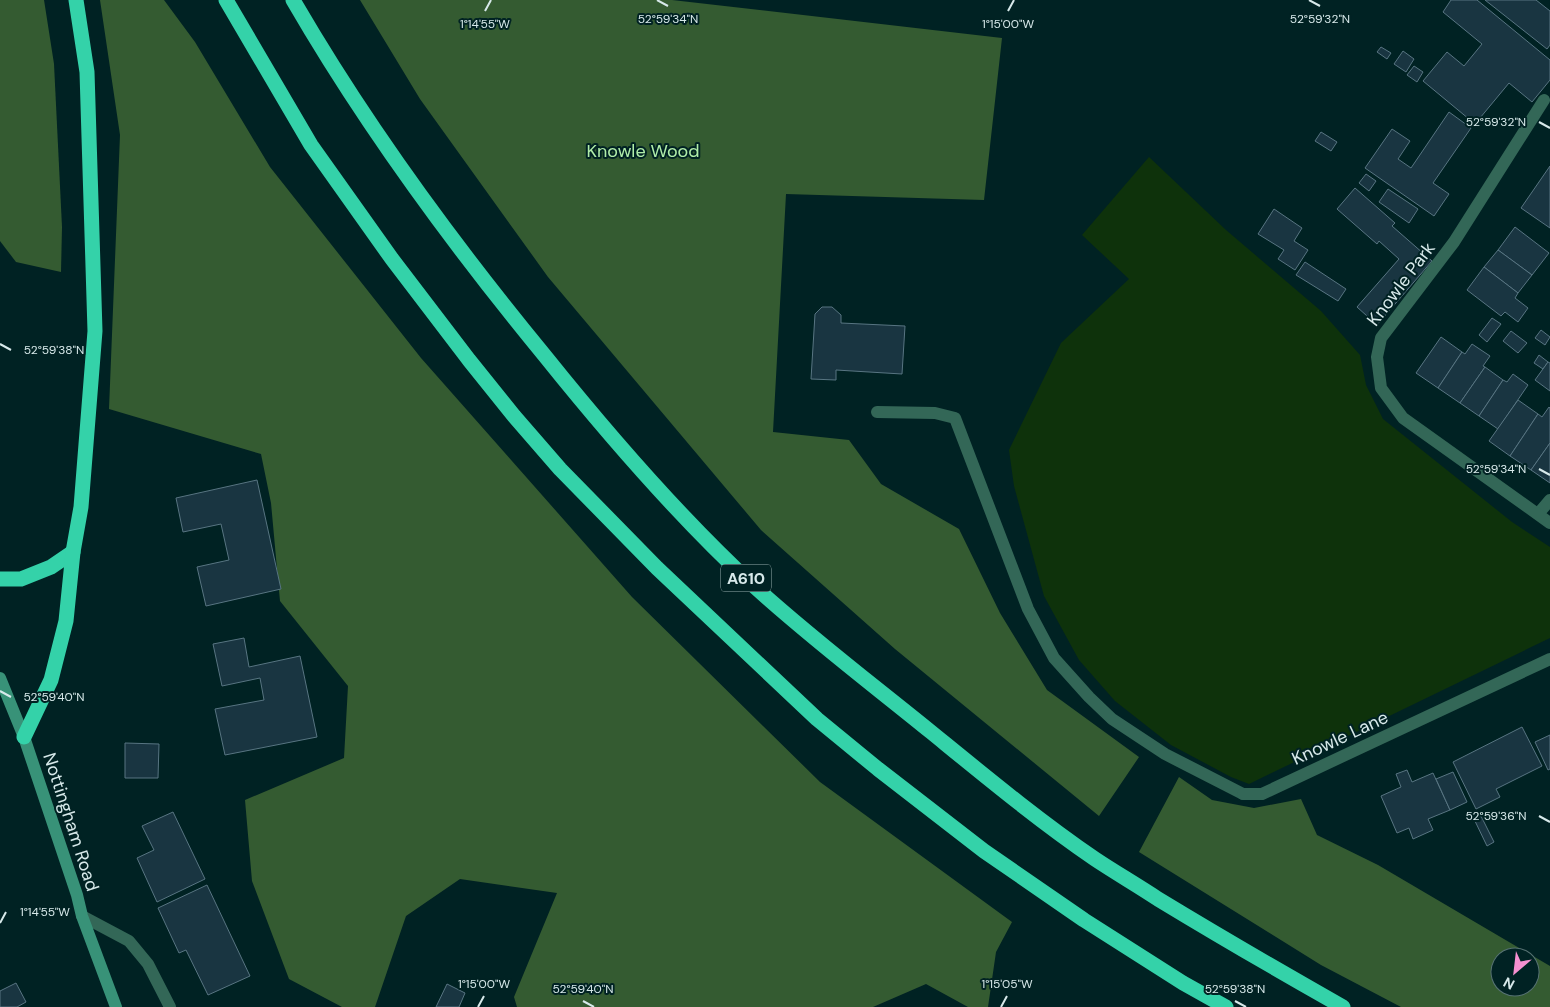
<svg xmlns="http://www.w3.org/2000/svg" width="1550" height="1007" font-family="'DM Sans',sans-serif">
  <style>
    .green { fill: #0e320b }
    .forest { fill: #345b31; fill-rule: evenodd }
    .building { fill: #193541; stroke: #587582 }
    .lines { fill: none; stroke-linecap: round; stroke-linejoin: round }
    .lane { stroke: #336757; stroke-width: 12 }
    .street { stroke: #336757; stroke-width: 12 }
    .secondary { stroke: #389278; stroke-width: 12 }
    .highway { stroke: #34d2a9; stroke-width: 15 }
    .ticks { fill: none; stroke: #d7e9ea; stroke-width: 2 }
    .labels { text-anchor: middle; stroke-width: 4; stroke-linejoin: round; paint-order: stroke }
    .shield { fill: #002223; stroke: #96adae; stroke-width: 1 }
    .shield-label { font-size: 16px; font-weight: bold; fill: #d7e9ea }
    .park-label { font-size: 18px; fill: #b0eda9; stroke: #002223 }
    .street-label { font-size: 18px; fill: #d7e9ea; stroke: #002223 }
    .ticks-label { font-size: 12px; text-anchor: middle; fill: #d7e9ea; stroke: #002223; stroke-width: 4; stroke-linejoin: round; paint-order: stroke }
  </style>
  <rect width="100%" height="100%" fill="#002223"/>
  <path class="green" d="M1149 157 1226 230 1321 311 1360 355 1366 385 1383 419 1512 522 1550 547V638L1249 784 1231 777 1171 745 1115 701 1079 660 1044 596 1014 486 1009 450 1061 343 1129 279 1082 235Z"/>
  <g class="forest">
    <path d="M0 0H44L54 64 62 227 61 272 16 262 0 241Z"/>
    <path d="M100 0H164L195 42 270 167 421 358 632 597 820 782 1012 922 996 952 988 1007H968L926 984 873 1007H517L514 997 557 893 460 879 406 916 375 1007H342L289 979 252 881 245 800 344 758 348 686 280 601 271 503 261 454 109 409 120 135Z"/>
    <path d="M360 0H672L1002 38 984 200 786 194 773 432 849 440 881 484 959 529 1000 613 1047 690 1139 757 1099 816 895 649 761 530 548 277 420 99Z"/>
    <path d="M1179 777 1212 800 1254 808 1301 799 1317 835 1378 865 1550 966V1007H1401L1321 965 1139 852ZM1500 957H1530V987H1500Z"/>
  </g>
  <g class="building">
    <path d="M1451 0H1477L1550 60V80L1532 102 1509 83 1475 124 1423 81 1447 52 1464 66 1482 44 1443 12Z"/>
    <path d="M1485 0H1536L1550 11V45L1547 49Z"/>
    <path d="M1381 47 1391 53 1387 59 1377 52Z"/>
    <path d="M1403 51 1414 59 1406 72 1394 64Z"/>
    <path d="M1414 66 1423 72 1417 82 1407 75Z"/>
    <path d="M1449 112 1471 128 1433 183 1449 194 1434 216 1365 168 1392 129 1410 141 1398 159 1411 168Z"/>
    <path d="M1321 132 1337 142 1331 151 1315 141Z"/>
    <path d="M1550 166V228L1521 208Z"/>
    <path d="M1366 174 1376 181 1369 191 1359 183Z"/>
    <path d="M1355 188 1395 223 1392 226 1432 261 1377 325 1357 307 1399 259 1379 241 1377 244 1337 209Z"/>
    <path d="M1388 189 1418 209 1409 223 1379 202Z"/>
    <path d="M1274 209 1302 228 1294 241 1308 250 1295 270 1278 259 1284 250 1258 234Z"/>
    <path d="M1515 227 1549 253 1532 275 1498 250Z"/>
    <path d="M1498 250 1532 275 1518 293 1484 267Z"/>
    <path d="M1305 262 1346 289 1338 301 1296 275Z"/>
    <path d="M1484 267 1518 293 1515 298 1528 308 1518 322 1505 312 1501 316 1467 290Z"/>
    <path d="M822 307H832L841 315V323L905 326 902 374 836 370V380L811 379 815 314Z"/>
    <path d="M1492 318 1501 324 1487 342 1479 335Z"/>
    <path d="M1541 330 1550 337 1545 345 1535 338Z"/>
    <path d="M1511 331 1527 343 1518 353 1503 341Z"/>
    <path d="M1441 337 1462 352 1438 388 1416 373Z"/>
    <path d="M1472 344 1490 356 1483 366 1485 367 1460 403 1438 388 1462 352 1465 354Z"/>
    <path d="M1539 355 1548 362 1543 369 1534 363Z"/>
    <path d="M1548 362 1550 363V391L1535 380Z"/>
    <path d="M1485 367 1503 380 1479 416 1460 403Z"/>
    <path d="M1513 374 1528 385 1498 429 1479 416 1503 380 1507 382Z"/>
    <path d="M1518 400 1538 414 1510 456 1489 441Z"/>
    <path d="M1549 407 1550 408V443L1531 470 1510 456 1538 414 1542 417Z"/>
    <path d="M1550 443V483L1531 470Z"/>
    <path d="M257 480 281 589 206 606 197 567 229 560 221 524 183 532 176 498Z"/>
    <path d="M244 638 249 667 300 656 317 737 225 755 215 709 264 700 260 678 222 686 213 644Z"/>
    <path d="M1522 727 1542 766 1496 789 1500 797 1476 809 1453 762Z"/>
    <path d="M1550 735V769L1548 770 1535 742Z"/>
    <path d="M125 743 159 744 158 778H125Z"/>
    <path d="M1407 770 1412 782 1433 773 1450 810 1428 819 1433 830 1413 839 1409 828 1397 833 1381 796 1401 787 1396 774Z"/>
    <path d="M1453 772 1467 802 1450 810 1436 779Z"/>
    <path d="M173 812 205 879 157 902 137 858 154 850 142 826Z"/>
    <path d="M1481 816 1494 842 1487 846 1474 819Z"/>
    <path d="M207 885 250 976 208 995 186 950 179 953 158 908Z"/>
    <path d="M16 983 26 1002 17 1007H0V991Z"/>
    <path d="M447 984 465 993 459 1007H436Z"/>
  </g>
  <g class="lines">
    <g class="lane">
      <path d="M877 412 935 413 955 418 1028 609 1054 658 1089 697 1112 719 1165 754 1243 794"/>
      <path d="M1538 514 1550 500"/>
      <path d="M82 916 129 941 148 964 170 1007"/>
    </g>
    <g class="street">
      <path d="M1544 100 1454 242 1381 338 1377 357 1381 388 1403 418 1550 523"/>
      <path d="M1243 794H1262L1550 659"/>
    </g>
    <path class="secondary" d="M0 678 24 737 77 895 82 916 116 1007"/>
    <g class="highway">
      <path d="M226 0 311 145 392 259 469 360 514 416 560 469 657 568 817 719 878 769 984 851 1084 920 1183 983 1226 1007"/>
      <path d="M293 0C366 126 452 243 545 356 610 437 678 516 754 586 811 638 872 684 931 732 985 776 1038 820 1095 859 1116 873 1137 885 1158 899 1219 936 1281 972 1343 1007"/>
      <path d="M0 579H21L51 567 73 552"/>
      <path d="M24 737 51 680 66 621 73 552 81 507 95 331 87 72 76 0"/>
    </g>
  </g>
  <path class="ticks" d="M657 0 668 6M1309 0 1320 6M485 11 491 0M1008 11 1014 0M1539 122 1550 128M0 344 11 350M1539 469 1550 475M0 691 11 697M1539 816 1550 822M0 923 6 912M583 1001 594 1007M1235 1001 1246 1007M478 1007 484 996M1001 1007 1007 996"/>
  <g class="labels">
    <rect class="shield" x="721" y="564.5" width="50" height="27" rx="4"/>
    <g class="shield-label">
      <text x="746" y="584">A610</text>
    </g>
    <g class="park-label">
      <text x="643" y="157">Knowle Wood</text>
    </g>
    <g class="street-label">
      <text transform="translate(1401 284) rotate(-53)" y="6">Knowle Park</text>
      <text transform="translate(1340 738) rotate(-25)" y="6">Knowle Lane</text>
      <text transform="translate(71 822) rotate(72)" y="6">Nottingham Road</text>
    </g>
  </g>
  <g class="ticks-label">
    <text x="668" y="23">52°59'34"N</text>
    <text x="1320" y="23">52°59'32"N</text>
    <text x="485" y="28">1°14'55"W</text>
    <text x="1008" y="28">1°15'00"W</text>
    <text x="1496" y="126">52°59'32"N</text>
    <text x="54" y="354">52°59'38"N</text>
    <text x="1496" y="473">52°59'34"N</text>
    <text x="54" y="701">52°59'40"N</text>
    <text x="1496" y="820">52°59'36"N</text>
    <text x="45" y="916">1°14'55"W</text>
    <text x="484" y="988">1°15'00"W</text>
    <text x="1007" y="988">1°15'05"W</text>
    <text x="583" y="993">52°59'40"N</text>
    <text x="1235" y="993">52°59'38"N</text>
  </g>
  <g transform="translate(1515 972) rotate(208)"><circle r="24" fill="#002223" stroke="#567273"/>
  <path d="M0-4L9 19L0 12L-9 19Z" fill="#f690d0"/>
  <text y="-8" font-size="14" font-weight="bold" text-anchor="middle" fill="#d7e9ea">N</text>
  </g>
</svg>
